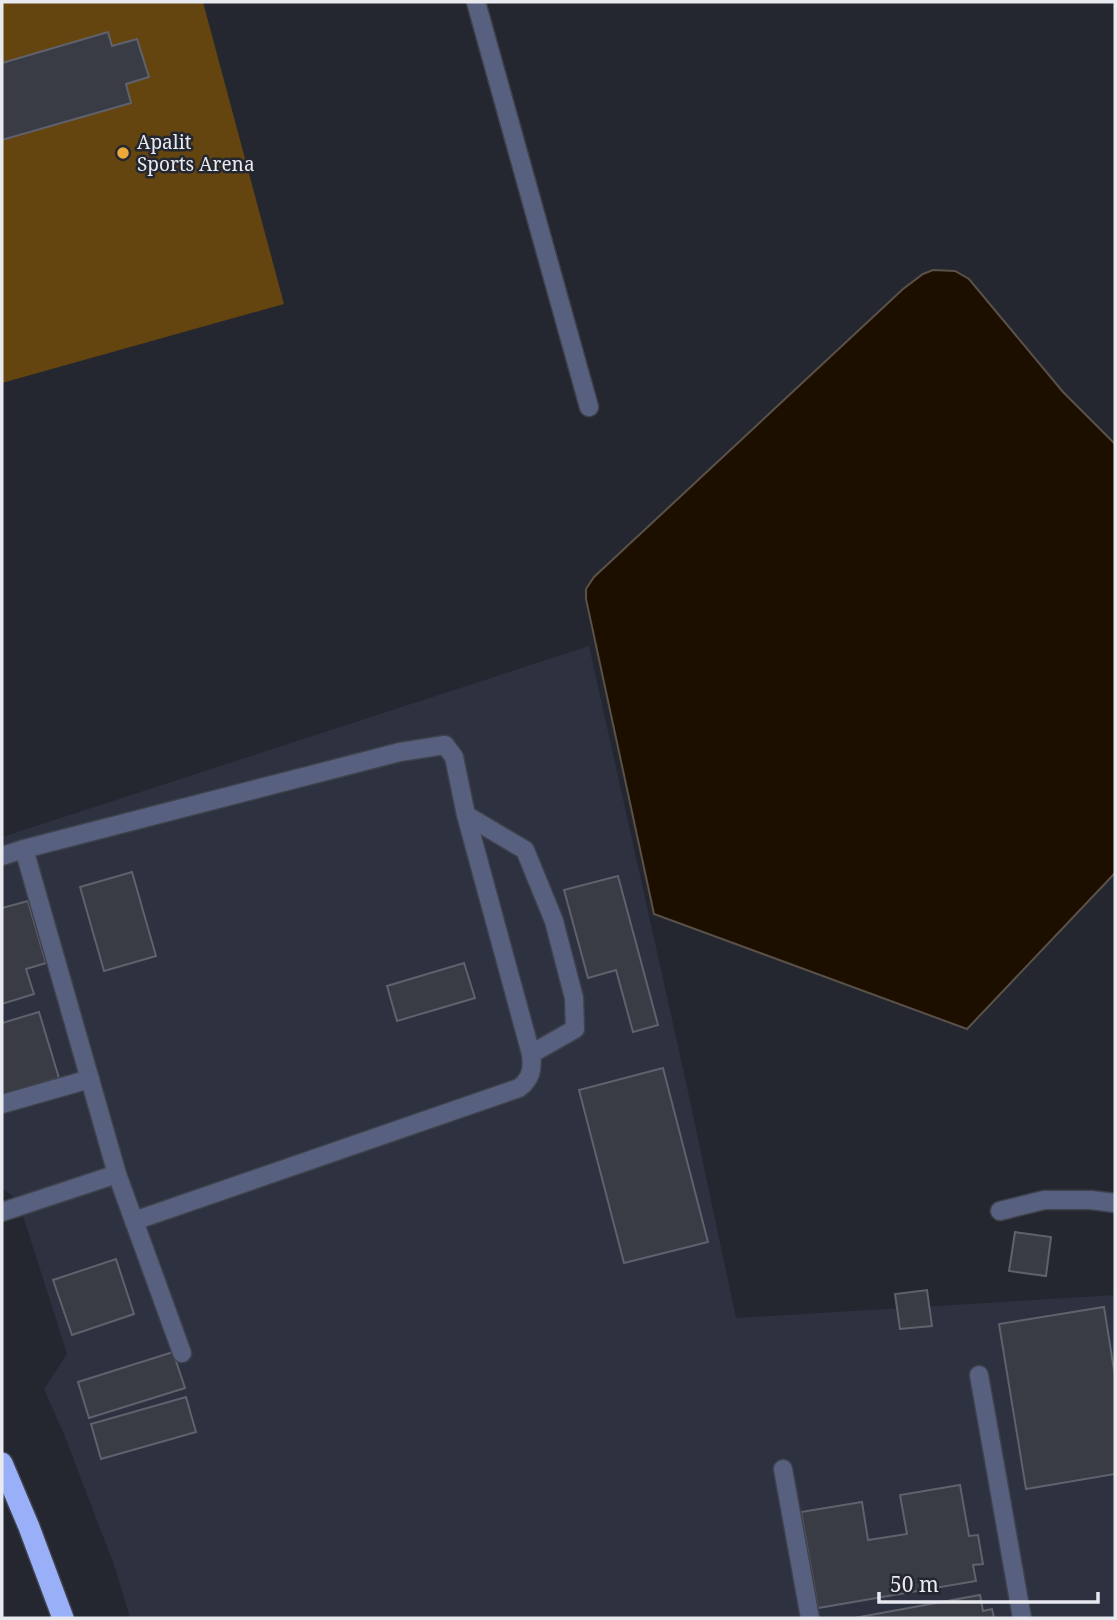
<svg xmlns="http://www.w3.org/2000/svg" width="1117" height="1620" font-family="'Noto Serif',serif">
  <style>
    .built { fill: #2d3140 }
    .green { fill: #64440f }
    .water { fill: #1d0f00; stroke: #5a5148; stroke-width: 2 }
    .building { fill: #393c45; stroke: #5f626c; stroke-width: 2 }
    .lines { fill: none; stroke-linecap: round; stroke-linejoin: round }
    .minor-casing { stroke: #3f424b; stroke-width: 21 }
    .highway-casing { stroke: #3f424b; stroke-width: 24 }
    .minor { stroke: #57617f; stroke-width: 18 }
    .highway { stroke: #99b0f9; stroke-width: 21 }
    .poi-dot { fill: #eda83b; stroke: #242730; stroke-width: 2.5 }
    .labels { text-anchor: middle; stroke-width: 5; stroke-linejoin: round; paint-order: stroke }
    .poi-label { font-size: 19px; fill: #e8eaf0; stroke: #242730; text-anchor: start }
  </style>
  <rect width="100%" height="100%" fill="#242730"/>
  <path class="built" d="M589 646 686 1082 736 1318 1115 1295V1618H130L114 1565 65 1437 44 1389 67 1354 18 1200 2 1188V837Z"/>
  <path class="green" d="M2 2H203L284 304 2 383Z"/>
  <path class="water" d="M933 270 955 271 969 279 1063 392 1115 444V873L967 1029 654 914 586 599V589L594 577 903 289 923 274Z"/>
  <g class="building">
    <path d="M108 32 112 46 137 39 149 77 126 84 131 103 2 140V63Z"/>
    <path d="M132 872 156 956 104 971 80 887Z"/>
    <path d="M618 876 658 1025 633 1032 616 970 588 978 564 890Z"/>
    <path d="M28 901 46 963 26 969 34 994 2 1004V908Z"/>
    <path d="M464 963 475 998 397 1021 387 986Z"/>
    <path d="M39 1012 59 1078 2 1095V1023Z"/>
    <path d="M663 1068 708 1242 624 1263 579 1090Z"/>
    <path d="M1015 1232 1051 1237 1046 1276 1009 1271Z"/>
    <path d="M116 1259 134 1314 72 1335 53 1280Z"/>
    <path d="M927 1290 932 1326 900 1329 895 1294Z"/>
    <path d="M1104 1307 1115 1376V1474L1026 1489 999 1324Z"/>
    <path d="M173 1352 185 1388 89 1418 78 1382Z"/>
    <path d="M186 1397 196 1432 101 1459 91 1424Z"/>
    <path d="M960 1485 969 1536 978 1535 983 1564 973 1565 976 1581 818 1608 801 1512 862 1502 868 1540 907 1534 900 1495Z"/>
    <path d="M980 1595 983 1611 992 1609 994 1618H854Z"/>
  </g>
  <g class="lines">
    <defs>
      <g id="minor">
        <path d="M476 2 589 407"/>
        <path d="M466 815 525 850 554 921 574 998 575 1029 531 1054"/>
        <path d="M24 849 117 1174 182 1353"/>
        <path d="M2 856 24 849 400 752 445 745 454 757 466 815 531 1054C533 1069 531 1079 519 1088L134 1221"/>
        <path d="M2 1104 90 1079"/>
        <path d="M1000 1211 1044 1200H1091L1115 1203"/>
        <path d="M2 1212 117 1174"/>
        <path d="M979 1375 1022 1618"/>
        <path d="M783 1469 810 1618"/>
      </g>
      <path id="highway" d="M2 1463 29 1527 63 1618"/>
    </defs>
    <use href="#minor" class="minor-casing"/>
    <use href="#highway" class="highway-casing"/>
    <use href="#minor" class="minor"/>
    <use href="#highway" class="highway"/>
  </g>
  <circle class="poi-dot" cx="123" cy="153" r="7"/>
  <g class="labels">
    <g class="poi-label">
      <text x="137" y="149">Apalit<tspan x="137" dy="22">Sports Arena</tspan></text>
    </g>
  </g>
  <rect width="1117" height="1620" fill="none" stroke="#e8eaf0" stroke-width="7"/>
  <path d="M879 1592v10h219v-10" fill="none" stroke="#e8eaf0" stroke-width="3.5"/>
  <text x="890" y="1592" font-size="21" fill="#e8eaf0" stroke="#242730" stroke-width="5" paint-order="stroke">50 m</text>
</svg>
